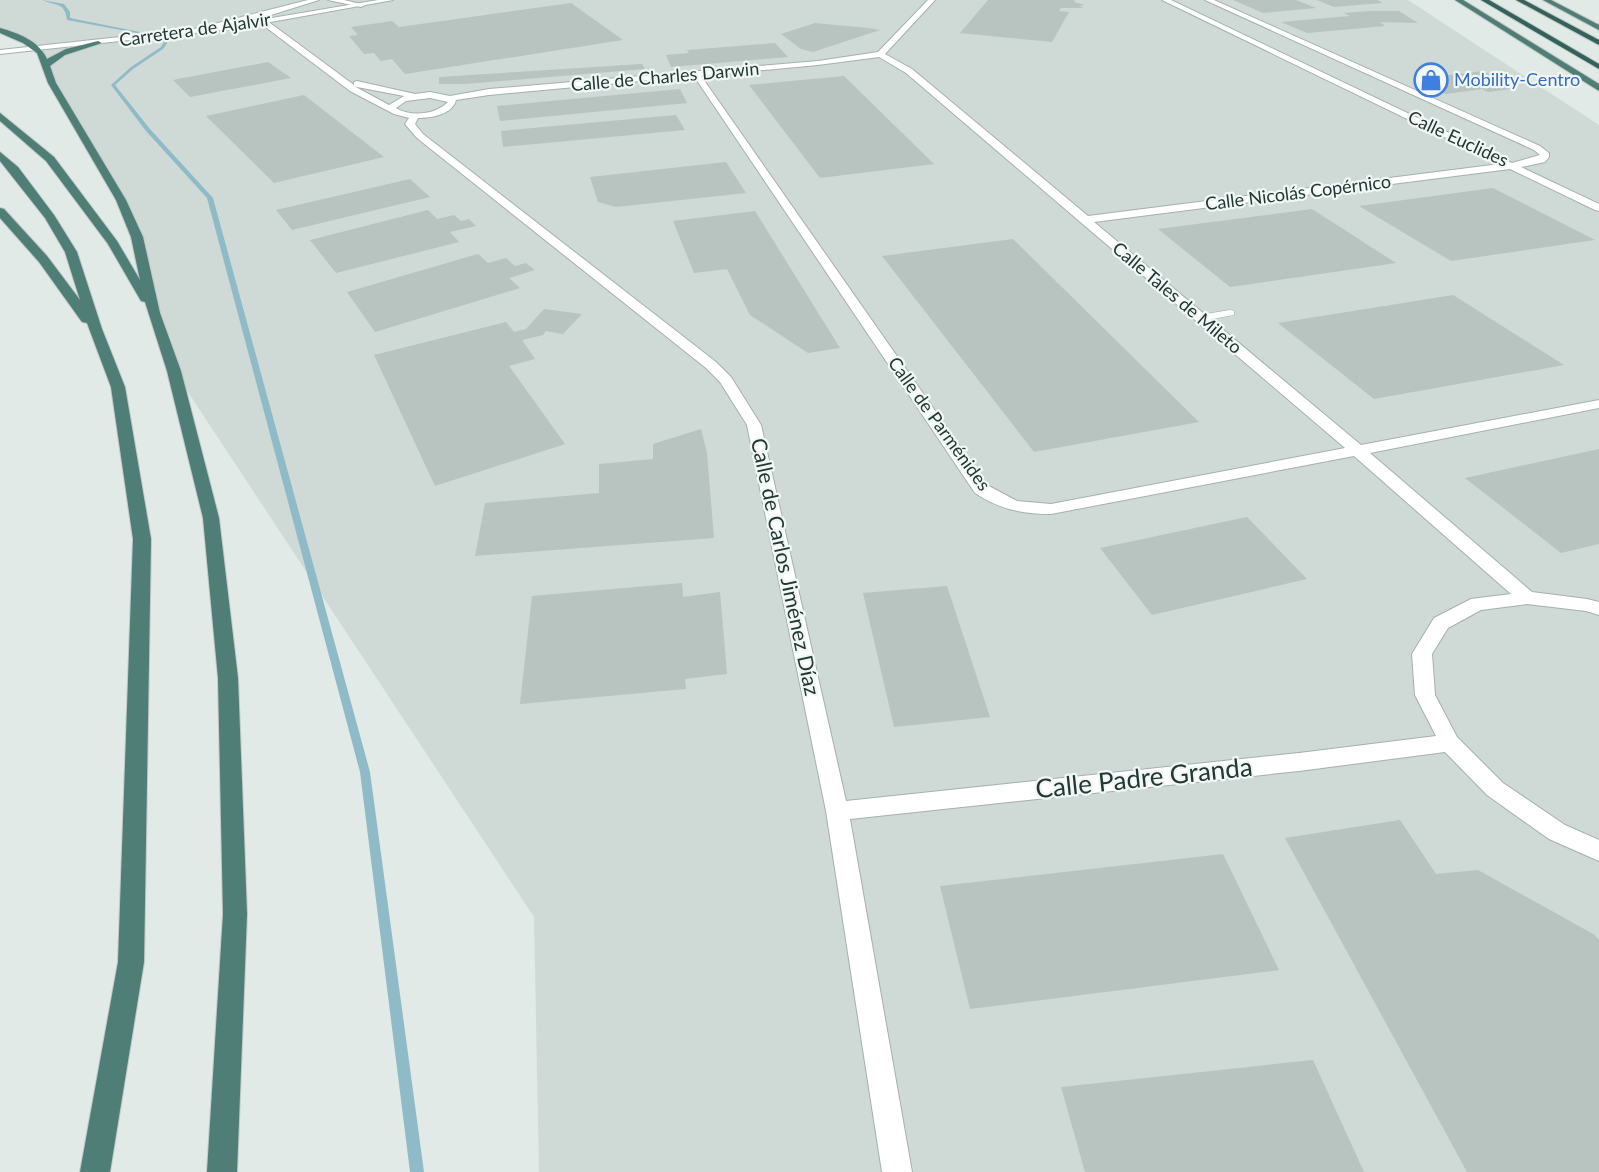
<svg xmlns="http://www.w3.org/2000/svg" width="1599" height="1172" font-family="Lato,sans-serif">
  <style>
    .built { fill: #cfd9d6 }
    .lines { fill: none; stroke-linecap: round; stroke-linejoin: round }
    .stream { fill: #8fbbc9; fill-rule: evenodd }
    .building { fill: #b7c4c0 }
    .service-casing { stroke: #a4b1ad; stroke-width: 1 }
    .minor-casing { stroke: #a4b1ad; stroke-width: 2 }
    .tertiary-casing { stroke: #a4b1ad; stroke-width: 2 }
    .trunk-casing { stroke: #c1c7c6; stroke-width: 2 }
    .motorway-casing { stroke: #c1c7c6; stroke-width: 2 }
    .service { fill: #fff; fill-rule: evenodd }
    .minor { fill: #fff; fill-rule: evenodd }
    .tertiary { fill: #fff; fill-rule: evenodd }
    .trunk { fill: #4e7e76; fill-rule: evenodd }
    .motorway { fill: #33615b; fill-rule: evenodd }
    .labels { text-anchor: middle; stroke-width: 4.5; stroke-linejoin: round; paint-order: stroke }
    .far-street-label { font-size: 18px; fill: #233834; stroke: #f1f7f4 }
    .far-shop-label { font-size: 18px; fill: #366cbe; stroke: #f1f7f4; text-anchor: start }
    .street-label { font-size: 21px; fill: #233834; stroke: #f1f7f4 }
    .near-street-label { font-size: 26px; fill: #233834; stroke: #f1f7f4 }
  </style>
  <rect width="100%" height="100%" fill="#e1eae6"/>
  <path class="built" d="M0 0H1408L1599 125V1172H539L534 917 174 371 121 200 66 107 40 52 0 30Z"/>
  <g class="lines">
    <g class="stream">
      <path d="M42 0 64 4 70 12V18L150 34 148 35 67 20C65 2 56 6 42 0Z"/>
      <path d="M160 38 168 42 163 49 133 69 115 85 150 129 213 198 370 772 424 1172H410L360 772 207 198 146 131 111 85 131 67 161 47 164 42 159 40Z"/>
    </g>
  </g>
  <g class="building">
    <path d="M988 0H1075L1074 2 1085 5 1080 6 1083 8H1061L1059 11 1069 12 1052 42 960 33Z"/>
    <path d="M1233 0H1296L1316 8 1263 13Z"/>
    <path d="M1317 0H1378L1382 3 1334 7Z"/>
    <path d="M571 3 623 40 405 74 392 59 381 61 374 53 364 54 349 36 358 35 351 27 392 21 399 27Z"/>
    <path d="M1370 11H1399L1418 23 1380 22 1385 26 1307 33 1281 22 1350 16 1344 13Z"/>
    <path d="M815 23 869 28 880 30 813 52 801 49 781 34Z"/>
    <path d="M775 43 788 57 671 67 666 55 689 53 687 50Z"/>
    <path d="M268 62 291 78 190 97 173 80Z"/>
    <path d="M642 64 645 69 465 84H439V77Z"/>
    <path d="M1484 71 1511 89 1488 92 1482 89 1446 94 1412 79Z"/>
    <path d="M844 76 934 164 820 178 749 85Z"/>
    <path d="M680 89 687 103 500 121 497 106Z"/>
    <path d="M304 95 384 157 274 183 206 116Z"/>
    <path d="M676 115 685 130 503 147 501 131Z"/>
    <path d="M726 162 746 193 616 207 598 202 590 177Z"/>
    <path d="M410 179 430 197 292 230 276 210Z"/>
    <path d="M1493 188 1595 240 1451 261 1359 206Z"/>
    <path d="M1312 209 1396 263 1230 287 1158 229Z"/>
    <path d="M428 210 437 219 454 215 461 221 469 219 476 226 450 232 459 242 336 273 310 240Z"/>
    <path d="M755 211 840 348 808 353 750 315 727 269 694 273 673 221Z"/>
    <path d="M1013 239 1199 422 1034 452 882 256Z"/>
    <path d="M478 254 488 263 506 258 515 266 526 263 535 270 509 278 520 288 375 332 347 292Z"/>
    <path d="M1453 295 1564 365 1374 399 1278 323Z"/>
    <path d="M544 309 582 314 563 334 546 331 543 335 522 340 535 359 509 366 565 444 435 486 374 355 506 322 514 332 526 329Z"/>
    <path d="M701 429 707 453 714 538 475 556 485 503 599 493V464L653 459V444Z"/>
    <path d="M1599 449V544L1561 553 1465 478Z"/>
    <path d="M1247 517 1307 579 1152 615 1100 548Z"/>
    <path d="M682 583 683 597 720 592 727 674 685 679 686 689 520 704 532 596Z"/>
    <path d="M947 586 990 717 894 727 863 593Z"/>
    <path d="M1400 820 1436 874 1478 870 1595 935 1599 941V1172H1467L1285 838Z"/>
    <path d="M1223 854 1279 970 970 1009 940 886Z"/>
    <path d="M1313 1060 1364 1172H1085L1061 1087Z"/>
  </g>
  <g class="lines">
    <defs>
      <path id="service" d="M1230 310 1234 311V315L1200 321 1195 318 1200 315Z"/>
      <g id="minor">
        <path d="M308 0H319L248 22 187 34 183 32Z"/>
        <path d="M328 0H344L365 5 361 7Z"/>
        <path d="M928 0H935L885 54 912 69 1088 216 1500 164 1162 0H1171L1512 163 1540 155 1534 150 1205 0H1214L1540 146 1549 153V157L1545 162 1521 167 1599 204V211L1595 210 1510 169 1094 222 1361 445 1599 400V408L1370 453 1532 592 1587 599 1599 602V615L1586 611 1527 604 1481 610 1448 628 1432 654 1435 695 1457 737 1503 783 1565 825 1599 840V861L1549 839 1487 795 1445 752 1299 771 850 819 912 1172H882L826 811 747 425 720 382 706 368 417 138 405 124 409 118 394 114 350 91 259 22 266 20 354 85V82L357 81 415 94 430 92 450 96 489 89 818 61 878 52ZM879 57 906 73 1345 448 1051 504 1017 501 987 485 701 76 818 65ZM694 76 975 493C999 509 1022 514 1051 514L1354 456 1511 594 1471 599 1434 618 1412 654 1415 695 1436 736 1299 753 846 801 761 425 731 377 716 362 423 134 415 124 418 118C432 118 453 114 456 100L489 95ZM354 86 357 87 404 96 389 105ZM430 98 448 102C435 115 411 117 396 108L406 101Z"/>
      </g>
      <path id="tertiary" d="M378 0H393L231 29 0 54V50L231 25Z"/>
      <g id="trunk">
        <path d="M1455 0H1463L1599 84V91Z"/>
        <path d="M1543 0H1551L1599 25V30Z"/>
        <path d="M0 28C18 33 39 41 47 59L66 49 98 41 102 43 65 55 50 66 56 83 126 200 143 237 160 313 181 371 219 518 238 678 247 914 237 1172H207L223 914 218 678 203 518 167 371 145 302 141 301 108 244 46 161 0 121V113L54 157 117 241 140 280 131 237 116 200 48 83 37 53 23 43 0 33Z"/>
        <path d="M0 152 18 167 54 215 77 252 102 329 125 387 151 539 144 962 110 1172H80L118 962 133 539 111 387 87 323 82 322 39 262 0 218V208L4 209 47 256 80 300 65 252 45 218 0 161Z"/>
      </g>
      <g id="motorway">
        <path d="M1481 0H1489L1599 64V69Z"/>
        <path d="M1516 0H1524L1599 40V45Z"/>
      </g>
    </defs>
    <use href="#service" class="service-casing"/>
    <use href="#minor" class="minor-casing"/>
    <use href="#tertiary" class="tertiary-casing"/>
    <use href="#trunk" class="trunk-casing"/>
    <use href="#motorway" class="motorway-casing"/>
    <use href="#service" class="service"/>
    <use href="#minor" class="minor"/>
    <use href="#tertiary" class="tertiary"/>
    <use href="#trunk" class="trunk"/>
    <use href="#motorway" class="motorway"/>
  </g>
  <defs>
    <symbol id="shop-ring" viewBox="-11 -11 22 22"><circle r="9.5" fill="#f1f7f4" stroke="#3f7fe0" stroke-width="1.5"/><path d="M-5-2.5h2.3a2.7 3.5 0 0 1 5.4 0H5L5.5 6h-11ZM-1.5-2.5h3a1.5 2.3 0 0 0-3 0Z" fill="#3f7fe0"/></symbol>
  </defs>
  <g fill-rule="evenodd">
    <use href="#shop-ring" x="1412" y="61" width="38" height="38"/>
  </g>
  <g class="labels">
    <g class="far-street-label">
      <text transform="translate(195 30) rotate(-8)" y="6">Carretera de Ajalvir</text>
      <text transform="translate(665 77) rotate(-5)" y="6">Calle de Charles Darwin</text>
      <text transform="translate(1458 139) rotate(25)" y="6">Calle Euclides</text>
      <text transform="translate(1298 193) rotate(-7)" y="6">Calle Nicolás Copérnico</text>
      <text transform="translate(1177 298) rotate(40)" y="6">Calle Tales de Mileto</text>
      <text transform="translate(939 424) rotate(54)" y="6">Calle de Parménides</text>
    </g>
    <g class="far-shop-label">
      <text x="1454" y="86">Mobility-Centro</text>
    </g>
    <g class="street-label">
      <text transform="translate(785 567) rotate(78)" y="7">Calle de Carlos Jiménez Díaz</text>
    </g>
    <g class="near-street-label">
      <text transform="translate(1144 778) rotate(-6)" y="9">Calle Padre Granda</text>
    </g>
  </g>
</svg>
